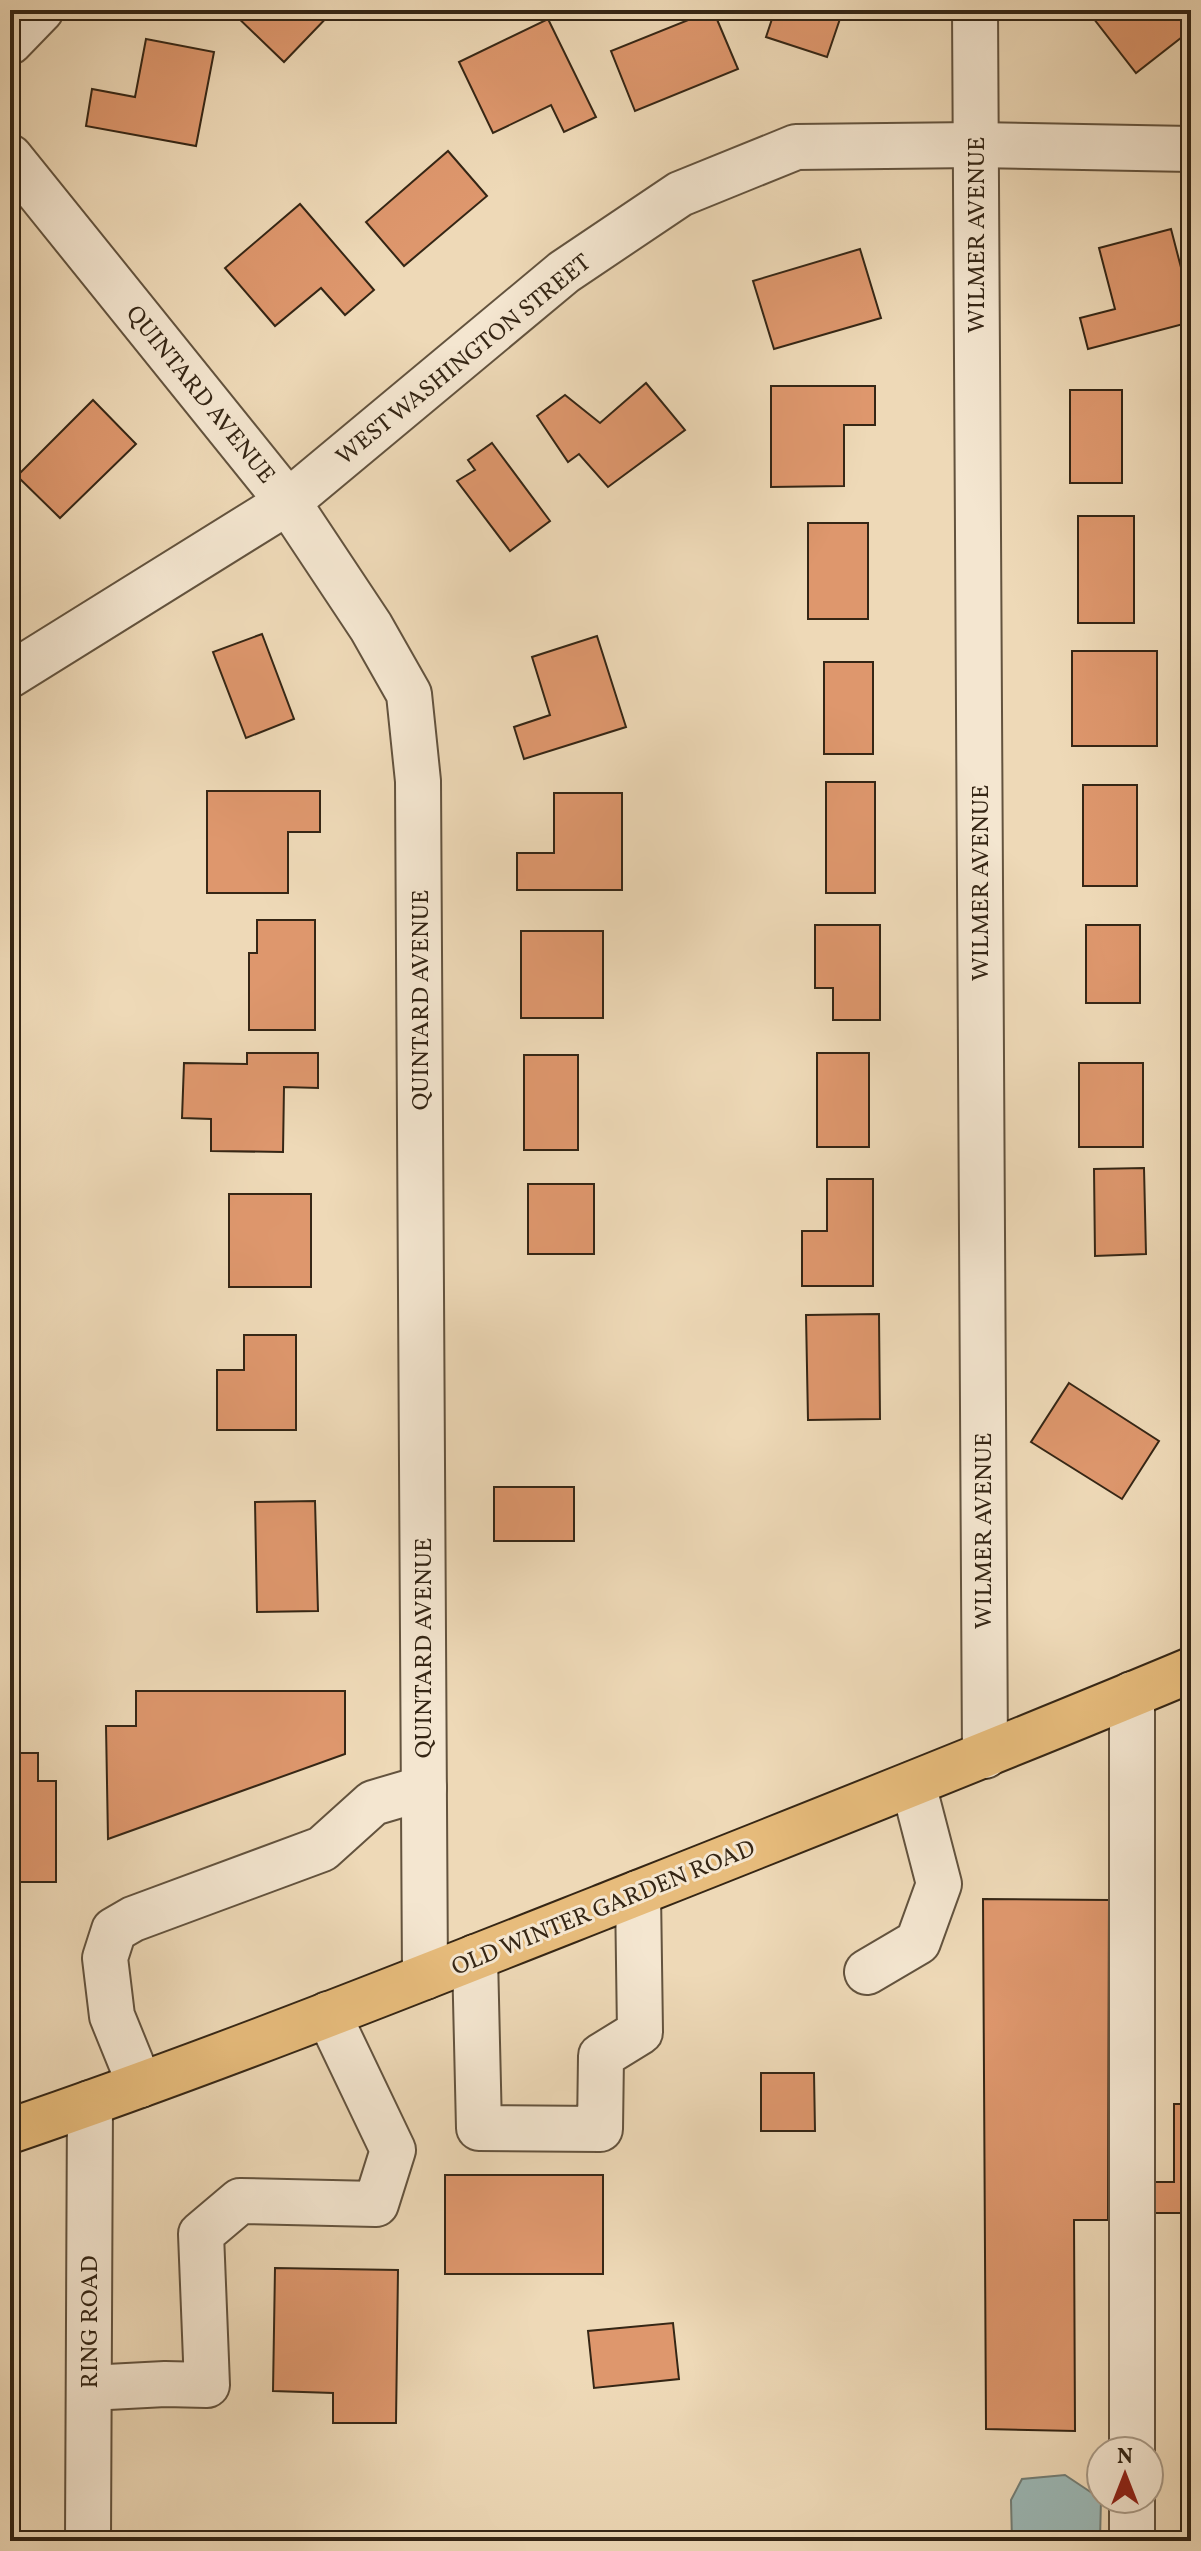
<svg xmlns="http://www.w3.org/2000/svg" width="1201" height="2551" font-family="Vollkorn,serif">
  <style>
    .water { fill: #9cb9b7; stroke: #737e76; stroke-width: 2 }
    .building { fill: #de976d; stroke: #352615; stroke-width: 2 }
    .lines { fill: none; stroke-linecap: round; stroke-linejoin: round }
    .minor-casing { stroke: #63533e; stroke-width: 48 }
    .major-casing { stroke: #352615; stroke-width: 48 }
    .minor { stroke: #f4e6d0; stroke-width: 44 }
    .major { stroke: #e7bc7c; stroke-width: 44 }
    .labels { text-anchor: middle; stroke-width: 6; stroke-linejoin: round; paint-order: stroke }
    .street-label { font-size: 24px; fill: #352615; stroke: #f4e6d0 }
  </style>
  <rect width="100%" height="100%" fill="#eed9b7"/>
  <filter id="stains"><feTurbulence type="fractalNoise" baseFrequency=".0025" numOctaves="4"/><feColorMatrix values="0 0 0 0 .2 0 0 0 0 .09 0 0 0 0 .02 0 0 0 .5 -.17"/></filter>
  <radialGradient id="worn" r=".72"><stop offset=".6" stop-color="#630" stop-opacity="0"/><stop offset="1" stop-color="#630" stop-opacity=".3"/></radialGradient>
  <path class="water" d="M1065 2475 1101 2499 1100 2541H1012L1011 2500 1022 2479Z"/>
  <g class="building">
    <path d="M230 10H334L284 62Z"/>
    <path d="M713 10 738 69 635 111 611 51Z"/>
    <path d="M775 10H843L827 57 766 37Z"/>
    <path d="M858 10H885L883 18Z"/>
    <path d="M1087 10H1191V30L1136 73Z"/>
    <path d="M548 19 596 117 564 132 551 105 493 133 459 62Z"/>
    <path d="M146 39 214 52 196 146 86 126 92 89 135 97Z"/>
    <path d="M448 151 487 196 404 266 366 222Z"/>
    <path d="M300 204 374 290 345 315 321 288 275 326 225 268Z"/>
    <path d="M1171 229 1191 306V322L1088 349 1080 318 1115 309 1099 248Z"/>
    <path d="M860 249 881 318 774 349 753 281Z"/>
    <path d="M646 383 685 430 608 487 579 454 568 462 537 416 565 395 600 423Z"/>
    <path d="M771 386H875V425H844V486L771 487Z"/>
    <rect x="1070" y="390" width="52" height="93"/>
    <path d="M93 400 136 444 60 518 17 476Z"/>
    <path d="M492 443 550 521 510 551 457 481 475 470 468 460Z"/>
    <rect x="1078" y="516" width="56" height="107"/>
    <rect x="808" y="523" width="60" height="96"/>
    <path d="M262 634 294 719 246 738 213 652Z"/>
    <path d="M597 636 626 727 524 759 514 727 550 715 532 657Z"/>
    <rect x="1072" y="651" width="85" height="95"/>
    <rect x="824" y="662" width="49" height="92"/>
    <rect x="826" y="782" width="49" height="111"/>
    <rect x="1083" y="785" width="54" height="101"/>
    <path d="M207 791H320V832H288V893H207Z"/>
    <path d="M554 793H622V890H517V853H554Z"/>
    <path d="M257 920H315V1030H249V953H257Z"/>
    <path d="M815 925H880V1020H833V988H815Z"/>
    <rect x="1086" y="925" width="54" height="78"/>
    <rect x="521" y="931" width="82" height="87"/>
    <path d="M247 1053H318V1088L284 1087 283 1152 211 1151V1119L182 1118 184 1063 247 1064Z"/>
    <rect x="817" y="1053" width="52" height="94"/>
    <rect x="524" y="1055" width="54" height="95"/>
    <rect x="1079" y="1063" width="64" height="84"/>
    <rect x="10" y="1090" width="5" height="57"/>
    <path d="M1144 1168 1146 1254 1095 1256 1094 1169Z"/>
    <path d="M827 1179H873V1286H802V1231H827Z"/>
    <rect x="528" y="1184" width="66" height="70"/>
    <rect x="229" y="1194" width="82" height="93"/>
    <path d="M879 1314 880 1419 808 1420 806 1315Z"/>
    <path d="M244 1335H296V1430H217V1370H244Z"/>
    <rect x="10" y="1354" width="5" height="68"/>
    <path d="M1069 1383 1159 1441 1122 1499 1031 1442Z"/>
    <rect x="494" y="1487" width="80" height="54"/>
    <path d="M315 1501 318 1611 257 1612 255 1502Z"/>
    <path d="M10 1522 19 1526 10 1549Z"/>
    <path d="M136 1691H345V1754L108 1839 106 1726H136Z"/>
    <path d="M10 1753H38V1781H56V1882H10Z"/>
    <path d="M983 1899 1109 1900 1108 2220H1074L1075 2431 986 2429Z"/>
    <path d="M761 2073H814L815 2131H761Z"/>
    <path d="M1174 2104H1191V2213H1155V2182H1174Z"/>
    <rect x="445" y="2175" width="158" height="99"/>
    <path d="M275 2268 398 2270 396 2423H333V2393L273 2391Z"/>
    <path d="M673 2323 679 2379 594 2388 588 2331Z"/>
  </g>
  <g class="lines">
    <defs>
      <g id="minor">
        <path d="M975 10 985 1756"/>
        <path d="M10 42 41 10"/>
        <path d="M10 157 288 502 371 627 409 694 418 781 425 1977"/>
        <path d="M10 675 288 502 564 272 680 194 796 147 975 145 1191 149"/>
        <path d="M475 1957 479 2128 600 2129 601 2056 640 2032 638 1893"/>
        <path d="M867 1972 918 1942 939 1884 913 1784"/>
        <path d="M140 2085 112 2016 105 1958 114 1930 133 1919 322 1849 373 1803 424 1788"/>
        <path d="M89 2388 165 2384 207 2385 201 2234 240 2201 376 2204 393 2150 328 2014"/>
        <path d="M1132 2451V1694"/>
        <path d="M1132 2499V2541"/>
        <path d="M88 2541 90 2103"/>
      </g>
      <path id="major" d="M10 2131C209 2063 405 1985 600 1908 797 1830 995 1752 1191 1670"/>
    </defs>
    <use href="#minor" class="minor-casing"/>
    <use href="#major" class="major-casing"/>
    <use href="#minor" class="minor"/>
    <use href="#major" class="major"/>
  </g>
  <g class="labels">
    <g class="street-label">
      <text transform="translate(976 235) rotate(-90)" y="8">WILMER AVENUE</text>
      <text transform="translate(463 359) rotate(-39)" y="8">WEST WASHINGTON STREET</text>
      <text transform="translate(201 394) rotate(51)" y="8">QUINTARD AVENUE</text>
      <text transform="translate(980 883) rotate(-90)" y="8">WILMER AVENUE</text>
      <text transform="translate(420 1000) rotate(-90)" y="8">QUINTARD AVENUE</text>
      <text transform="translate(983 1531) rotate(-90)" y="8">WILMER AVENUE</text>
      <text transform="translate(423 1648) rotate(-90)" y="8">QUINTARD AVENUE</text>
      <text transform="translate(603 1907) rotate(-22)" y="8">OLD WINTER GARDEN ROAD</text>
      <text transform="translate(89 2322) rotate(-90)" y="8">RING ROAD</text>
    </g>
  </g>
  <rect width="1201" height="2551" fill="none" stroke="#eed9b7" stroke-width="40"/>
  <rect x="12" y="12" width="1177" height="2527" fill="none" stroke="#352615" stroke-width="4"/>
  <rect x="20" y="20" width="1161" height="2511" fill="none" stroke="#352615" stroke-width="2"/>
  <g transform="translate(1125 2475)"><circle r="38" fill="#f4e6d0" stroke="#a89985" stroke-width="2"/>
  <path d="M0-6L14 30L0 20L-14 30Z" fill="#8f2418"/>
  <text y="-12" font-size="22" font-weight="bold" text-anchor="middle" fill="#352615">N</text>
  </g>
  <rect width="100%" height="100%" filter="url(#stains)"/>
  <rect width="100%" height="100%" fill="url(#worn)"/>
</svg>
